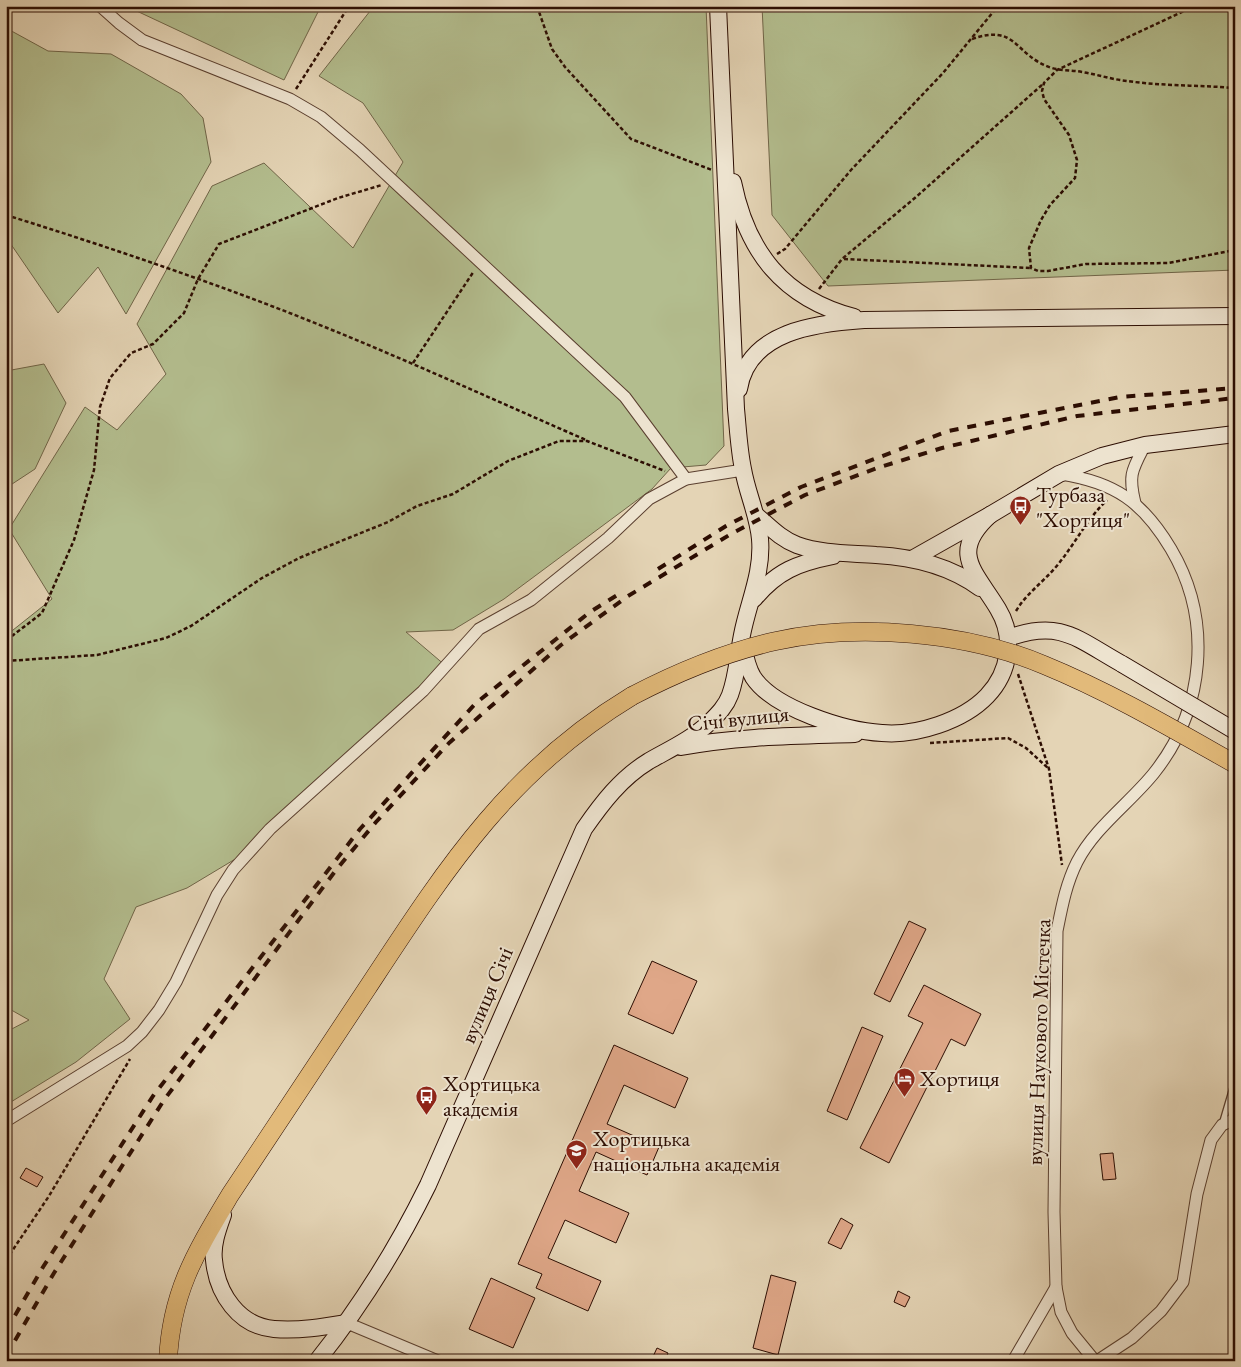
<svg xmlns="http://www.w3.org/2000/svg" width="1241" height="1367" font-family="'EB Garamond',serif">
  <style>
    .green { fill: #b3bd8e; stroke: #706548 }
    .building { fill: #dfa788; stroke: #2c0d02 }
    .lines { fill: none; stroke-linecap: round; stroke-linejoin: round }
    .lane-casing { stroke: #5a3f2f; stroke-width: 8 }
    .street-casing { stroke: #5a3f2f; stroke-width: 13 }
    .secondary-casing { stroke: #2c0d02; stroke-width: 18 }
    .primary-casing { stroke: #2c0d02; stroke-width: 19 }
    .path { stroke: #2c0d02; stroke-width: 2.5; stroke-dasharray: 4 2.5; stroke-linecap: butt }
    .lane { stroke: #ede3cf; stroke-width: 5.5 }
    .street { stroke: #ede3cf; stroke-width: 11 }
    .secondary { stroke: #ede3cf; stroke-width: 16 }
    .primary { stroke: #e2ba7a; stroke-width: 18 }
    .rail { stroke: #2c0d02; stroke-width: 4; stroke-dasharray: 9 9; stroke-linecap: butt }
    .secondary-bridge-casing { stroke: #2c0d02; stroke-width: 18; stroke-linecap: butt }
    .primary-bridge-casing { stroke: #2c0d02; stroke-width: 19; stroke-linecap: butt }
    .secondary-bridge { stroke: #ede3cf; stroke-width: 16 }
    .primary-bridge { stroke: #e2ba7a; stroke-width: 18 }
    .labels { text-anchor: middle; stroke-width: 4; stroke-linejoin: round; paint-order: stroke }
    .poi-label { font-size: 22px; fill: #2c0d02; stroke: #ede3cf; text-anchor: start }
    .street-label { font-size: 22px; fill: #2c0d02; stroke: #ede3cf }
  </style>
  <rect width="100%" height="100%" fill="#e4d4b5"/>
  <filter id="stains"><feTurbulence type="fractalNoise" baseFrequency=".004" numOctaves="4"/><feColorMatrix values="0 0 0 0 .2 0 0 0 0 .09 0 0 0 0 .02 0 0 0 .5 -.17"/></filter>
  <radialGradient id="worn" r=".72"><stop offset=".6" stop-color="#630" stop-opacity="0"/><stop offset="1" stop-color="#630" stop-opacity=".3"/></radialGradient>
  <g class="green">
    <path d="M126 6H321L284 80Z"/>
    <path d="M374 6H706L724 446 706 465 671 468 652 489 504 599 453 630 406 632 446 666 252 849 187 888 136 907 104 979 130 1019 76 1062 6 1105V1032L29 1020 6 1007V672L8 634 52 599 9 529 85 407 117 430 166 374 137 324 212 186 264 163 353 248 403 162 363 103 319 76Z"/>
    <path d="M762 6H1235V270L828 286 772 215Z"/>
    <path d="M6 28 48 51 111 54 181 94 203 118 211 162 126 314 98 267 58 313 6 237Z"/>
    <path d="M44 364 66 403 35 469 6 488V444L10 440 6 433V371Z"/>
  </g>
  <g class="building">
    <path d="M909 921 926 929 890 1002 874 994Z"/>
    <path d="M652 961 697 981 673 1034 628 1014Z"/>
    <path d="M924 985 981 1014 965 1046 951 1039 889 1163 860 1148 923 1023 908 1016Z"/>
    <path d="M862 1027 883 1036 847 1120 827 1111Z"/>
    <path d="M614 1045 688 1078 675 1108 624 1085 607 1124 659 1147 647 1175 596 1152 579 1191 629 1213 616 1243 565 1220 548 1258 601 1281 588 1311 536 1288 542 1274 518 1264Z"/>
    <path d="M1113 1153 1116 1179 1103 1180 1100 1154Z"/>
    <path d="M26 1168 43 1177 37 1187 20 1178Z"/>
    <path d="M841 1218 853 1225 841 1249 828 1243Z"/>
    <path d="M771 1275 796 1282 778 1355 753 1348Z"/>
    <path d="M491 1278 535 1298 513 1348 469 1329Z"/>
    <path d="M898 1291 910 1297 905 1307 894 1302Z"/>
    <path d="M657 1348 668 1353 665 1361H651Z"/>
  </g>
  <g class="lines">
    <defs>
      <path id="lane" d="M1222 1125 1235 1081"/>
      <g id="street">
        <path d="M100 6 119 23 142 40 290 99 321 117 360 150 625 397 686 479"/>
        <path d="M1060 474C1115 482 1143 502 1171 549 1213 620 1205 709 1154 773 1130 803 1095 827 1077 862 1066 884 1062 906 1057 931L1054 1212 1056 1287 1061 1312 1072 1333 1095 1361"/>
        <path d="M1135 503C1128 475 1132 470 1145 445"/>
        <path d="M6 1121 127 1046 142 1032 159 1010 176 982 217 895 233 870 270 829 423 691 479 629 531 600 608 538 649 499 686 479 743 470"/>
        <path d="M347 1323 438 1361"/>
        <path d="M1013 1361 1056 1287"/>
        <path d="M1097 1361 1132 1338 1161 1311 1183 1282 1197 1194 1211 1140 1222 1125 1235 1119"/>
      </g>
      <g id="secondary">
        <path d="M733 182C747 252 783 298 854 317"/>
        <path d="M739 389C748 331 817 323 864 320L1235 316"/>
        <path d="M757 516C770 527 781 539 797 545 822 554 850 553 876 555 913 557 950 566 980 588"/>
        <path d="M912 559 990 515 1059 474 1102 456 1145 445 1235 434"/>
        <path d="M754 599C777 571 798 563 833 556"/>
        <path d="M1008 638C1061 619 1077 639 1122 664"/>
        <path d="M743 645C745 656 747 667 753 677 774 709 846 731 882 733 916 736 963 721 987 696 1010 672 1015 637 998 609 976 572 948 553 990 515"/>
        <path d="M681 747C739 736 796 736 855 734"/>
        <path d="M223 1215C218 1229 212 1245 214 1260 217 1294 239 1326 274 1329 299 1331 323 1327 347 1323"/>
        <path d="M317 1361C361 1306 397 1248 428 1185L584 829C602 803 621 778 649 761 670 749 692 739 710 722 718 714 726 706 730 695 737 676 738 655 742 635 748 603 763 573 760 539 758 515 747 493 743 469 739 450 738 429 736 409L718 6"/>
      </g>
      <path id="primary" d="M168 1361C171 1292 196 1252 230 1195 276 1126 322 1056 368 987 445 870 508 771 632 696"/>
    </defs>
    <use href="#lane" class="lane-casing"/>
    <use href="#street" class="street-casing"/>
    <use href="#secondary" class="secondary-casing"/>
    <use href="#primary" class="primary-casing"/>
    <g class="path">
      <path d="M537 6 552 49 565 67 631 139 712 170"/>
      <path d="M1195 6 1057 70 1044 83 1042 91 1044 99 1069 135 1077 160 1075 178 1050 205 1041 220 1029 248 1031 268 1038 271H1048L1086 264 1168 263 1235 250"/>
      <path d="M972 39C1018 23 1014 56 1052 68 1062 71 1072 70 1082 72 1095 74 1107 78 1120 80 1157 86 1197 85 1235 88"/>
      <path d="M296 89 349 6"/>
      <path d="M6 215C99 244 191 275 282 310 385 350 485 396 586 440"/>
      <path d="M777 254 785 249 851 170 943 73 998 6"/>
      <path d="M844 259 1031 268"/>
      <path d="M819 289 842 259 916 197 1043 84"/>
      <path d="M413 363 474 271"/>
      <path d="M1016 611C1026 594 1042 583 1055 568 1074 546 1086 520 1107 500"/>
      <path d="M6 655 12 636 42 613 74 540 94 470 100 407 110 378 131 353 153 344 184 313 198 279 219 244 338 198 382 185"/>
      <path d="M6 661 97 655 166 638 191 626 262 578 299 558 388 522 417 506 453 494 508 461 559 441H587L665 471"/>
      <path d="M1018 674 1049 769 1062 865"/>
      <path d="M930 743 1008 738 1026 748 1049 769"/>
      <path d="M6 1260 49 1196 130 1059"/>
    </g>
    <use href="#lane" class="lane"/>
    <use href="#street" class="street"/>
    <use href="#secondary" class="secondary"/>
    <use href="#primary" class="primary"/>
    <g class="rail">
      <path d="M658 569 726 526 801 487 948 431 1120 397 1235 388"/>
      <path d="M6 1331 43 1267 153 1096 360 829 476 703 590 612 622 592"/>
      <path d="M6 1356 54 1273 164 1100 336 870 376 822 449 743 561 645 628 596 731 534 805 495 877 468 942 448 1077 416 1235 398"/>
    </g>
    <defs>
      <path id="secondary-bridge" d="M1122 664 1235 731"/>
      <path id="primary-bridge" d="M632 696C678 672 726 652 776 641 858 623 966 632 1044 665 1110 692 1173 729 1235 764"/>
    </defs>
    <use href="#secondary-bridge" class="secondary-bridge-casing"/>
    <use href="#primary-bridge" class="primary-bridge-casing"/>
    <use href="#secondary-bridge" class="secondary-bridge"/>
    <use href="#primary-bridge" class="primary-bridge"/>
  </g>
  <defs>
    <symbol id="bus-pin" viewBox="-11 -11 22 30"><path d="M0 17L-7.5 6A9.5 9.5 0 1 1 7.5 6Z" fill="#8f2418" stroke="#ede3cf"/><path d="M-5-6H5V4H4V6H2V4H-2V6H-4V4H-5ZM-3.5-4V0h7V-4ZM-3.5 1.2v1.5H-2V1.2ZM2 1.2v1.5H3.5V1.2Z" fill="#fff"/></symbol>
    <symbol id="hotel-pin" viewBox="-11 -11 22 30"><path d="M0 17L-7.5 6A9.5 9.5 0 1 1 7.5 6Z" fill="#8f2418" stroke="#ede3cf"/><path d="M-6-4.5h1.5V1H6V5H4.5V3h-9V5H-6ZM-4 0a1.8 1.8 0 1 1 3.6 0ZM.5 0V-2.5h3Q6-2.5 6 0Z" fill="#fff"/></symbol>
    <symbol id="school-pin" viewBox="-11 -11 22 30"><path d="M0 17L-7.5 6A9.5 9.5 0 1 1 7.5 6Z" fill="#8f2418" stroke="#ede3cf"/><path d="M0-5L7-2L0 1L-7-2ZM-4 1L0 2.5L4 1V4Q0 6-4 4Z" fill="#fff"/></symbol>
  </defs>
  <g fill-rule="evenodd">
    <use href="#bus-pin" x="1008" y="494" width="25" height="34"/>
    <use href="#hotel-pin" x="892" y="1066" width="25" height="34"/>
    <use href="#bus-pin" x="414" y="1084" width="25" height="34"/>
    <use href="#school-pin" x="564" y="1138" width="25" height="34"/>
  </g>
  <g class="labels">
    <g class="poi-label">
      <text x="1036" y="502">Турбаза<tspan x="1036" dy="25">"Хортиця"</tspan></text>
      <text x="920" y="1086">Хортиця</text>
      <text x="443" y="1091">Хортицька<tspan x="443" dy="25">академія</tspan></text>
      <text x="593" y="1146">Хортицька<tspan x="593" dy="25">національна академія</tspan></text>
    </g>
    <g class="street-label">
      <text transform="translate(738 718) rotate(-6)" y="8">Січі вулиця</text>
      <text transform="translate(486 995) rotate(-67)" y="8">вулиця Січі</text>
      <text transform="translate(1038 1042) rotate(-88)" y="8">вулиця Наукового Містечка</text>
    </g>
  </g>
  <rect width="1241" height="1367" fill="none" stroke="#e4d4b5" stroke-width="25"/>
  <rect x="8" y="8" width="1226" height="1352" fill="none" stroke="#2c0d02" stroke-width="2.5"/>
  <rect x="12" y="12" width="1216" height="1342" fill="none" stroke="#2c0d02"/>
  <rect width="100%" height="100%" filter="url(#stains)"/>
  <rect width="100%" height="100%" fill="url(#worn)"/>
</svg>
